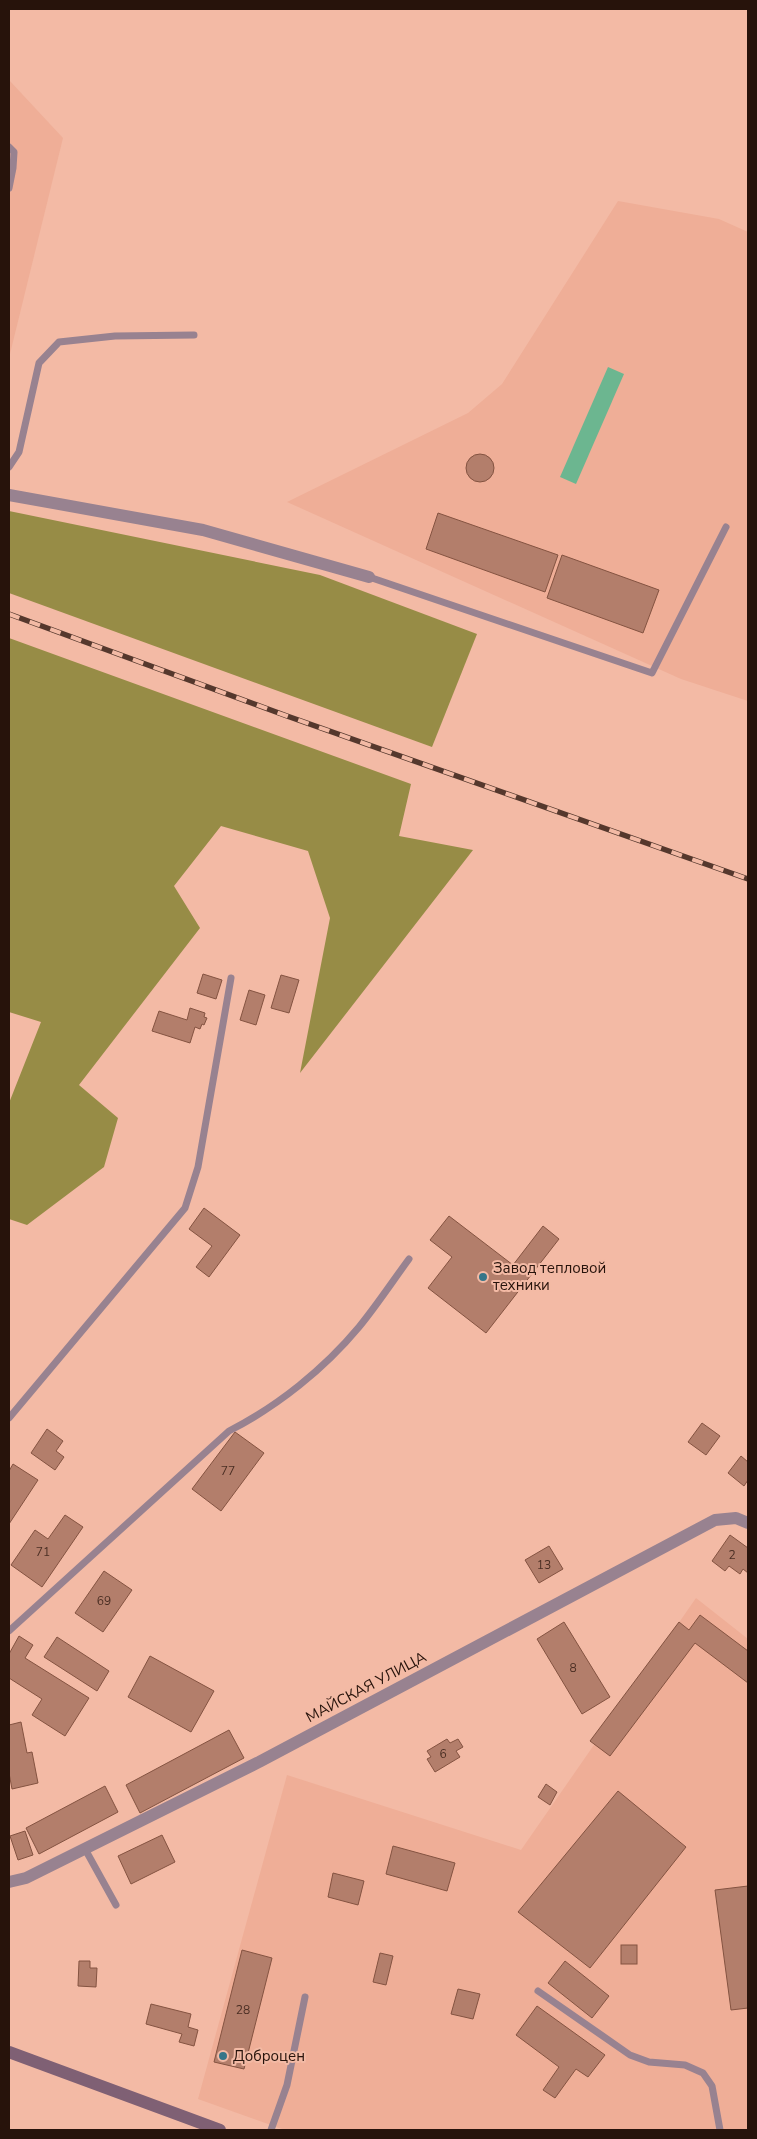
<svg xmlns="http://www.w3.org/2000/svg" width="757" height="2139" font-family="'Nunito Sans',sans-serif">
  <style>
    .built { fill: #efae97 }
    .forest { fill: #978c46 }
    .water { fill: #6cb690 }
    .building { fill: #b37e6b; stroke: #845341 }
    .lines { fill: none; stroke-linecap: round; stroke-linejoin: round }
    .lane { stroke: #988290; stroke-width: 7 }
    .street { stroke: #988290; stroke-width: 12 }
    .secondary { stroke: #7f6074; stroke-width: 12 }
    .rail-casing { stroke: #55382d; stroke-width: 5.5 }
    .rail { stroke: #f3baa5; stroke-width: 4; stroke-dasharray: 11; stroke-linecap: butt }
    .poi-dot { fill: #367689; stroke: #f3baa5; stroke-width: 2 }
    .labels { text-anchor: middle; stroke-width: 4; stroke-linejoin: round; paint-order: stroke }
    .number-label { font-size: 12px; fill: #4a2e23 }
    .poi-label { font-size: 15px; fill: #27130b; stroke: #f3baa5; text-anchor: start }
    .street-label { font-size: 15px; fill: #27130b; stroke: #f3baa5 }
  </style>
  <rect width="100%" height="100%" fill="#f3baa5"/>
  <g class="built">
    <path d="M9 80 63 138 9 358Z"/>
    <path d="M618 201 719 219 748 232V701L681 679 287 502 468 413 502 384Z"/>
    <path d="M696 1598 748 1639V2130H285L198 2099 287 1775 521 1850Z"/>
  </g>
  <g class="forest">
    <path d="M9 511 320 575 477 634 432 747 9 593Z"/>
    <path d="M9 638 411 784 399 836 473 850 300 1073 330 918 308 851 221 826 174 886 200 928 79 1085 118 1118 104 1167 27 1225 9 1219V1103L41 1022 9 1012Z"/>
  </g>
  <path class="water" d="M608 367 624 374 576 484 560 477Z"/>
  <g class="building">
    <circle cx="480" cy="468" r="14"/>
    <path d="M438 513 558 555 545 592 426 549Z"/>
    <path d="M562 555 659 590 643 633 547 598Z"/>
    <path d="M203 974 222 980 216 999 197 993Z"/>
    <path d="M281 975 299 980 289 1013 271 1008Z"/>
    <path d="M249 990 265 995 256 1025 240 1020Z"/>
    <path d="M190 1008 205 1013 204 1017 207 1018 204 1025 202 1024 200 1029 195 1027 190 1043 152 1031 159 1011 187 1020Z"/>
    <path d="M204 1208 240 1235 209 1277 196 1267 212 1246 189 1229Z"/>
    <path d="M449 1216 513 1265 543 1226 559 1239 486 1333 428 1288 452 1257 430 1240Z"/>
    <path d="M702 1423 720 1436 706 1455 688 1442Z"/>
    <path d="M47 1429 63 1441 56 1451 64 1457 55 1470 31 1453Z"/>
    <path d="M235 1432 264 1453 221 1511 192 1489Z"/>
    <path d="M741 1456 748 1462V1480L744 1486 728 1473Z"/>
    <path d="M13 1464 38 1480 9 1524V1471Z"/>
    <path d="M65 1515 83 1527 42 1587 11 1565 35 1530 48 1539Z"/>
    <path d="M730 1535 748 1548V1573L743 1569 740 1574 729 1566 725 1571 712 1561Z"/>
    <path d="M549 1546 563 1569 539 1583 525 1560Z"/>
    <path d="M104 1571 132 1590 103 1632 75 1613Z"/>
    <path d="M700 1615 748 1651V1683L695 1643 610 1756 590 1741 679 1622 689 1630Z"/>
    <path d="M564 1622 610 1697 582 1714 537 1639Z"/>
    <path d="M19 1636 33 1645 25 1658 89 1698 65 1736 32 1715 42 1699 9 1678V1654Z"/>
    <path d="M57 1637 109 1671 97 1691 44 1657Z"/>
    <path d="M150 1656 214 1691 191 1732 128 1697Z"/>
    <path d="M21 1722 27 1753 32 1752 38 1783 12 1789 9 1773V1725Z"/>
    <path d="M229 1730 244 1758 140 1813 126 1785Z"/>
    <path d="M447 1739 450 1743 458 1739 463 1747 456 1751 460 1757 435 1772 427 1759 431 1757 427 1751Z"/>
    <path d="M546 1784 557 1792 550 1805 538 1797Z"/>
    <path d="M105 1786 118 1812 39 1854 26 1828Z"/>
    <path d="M618 1791 686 1847 590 1968 518 1912Z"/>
    <path d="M25 1831 33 1855 18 1860 10 1836Z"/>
    <path d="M162 1835 175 1862 131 1884 118 1856Z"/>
    <path d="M393 1846 455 1863 447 1891 386 1874Z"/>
    <path d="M333 1873 364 1881 358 1905 328 1897Z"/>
    <path d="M748 1886V2008L731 2010 715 1890Z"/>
    <rect x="621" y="1945" width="16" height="19"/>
    <path d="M242 1950 272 1958 244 2069 214 2062Z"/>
    <path d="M380 1953 393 1956 386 1985 373 1982Z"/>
    <path d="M79 1961H90V1968H97L96 1987 78 1986Z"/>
    <path d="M565 1961 609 1996 592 2018 548 1983Z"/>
    <path d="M458 1989 480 1994 473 2019 451 2014Z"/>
    <path d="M151 2004 191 2014 188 2027 198 2030 194 2046 179 2042 182 2034 146 2024Z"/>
    <path d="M537 2006 605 2055 588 2077 576 2069 555 2098 543 2090 559 2067 516 2035Z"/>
  </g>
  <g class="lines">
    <g class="lane">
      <path d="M9 147 14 152 13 168 9 188"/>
      <path d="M9 467 19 452 39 363 59 342 115 336 194 335"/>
      <path d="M369 577 652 673 726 527"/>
      <path d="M9 1418 185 1208 198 1167 231 978"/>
      <path d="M9 1631 229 1431C278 1406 324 1369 359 1327 377 1305 392 1282 409 1259"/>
      <path d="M85 1849 116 1905"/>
      <path d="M538 1991 630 2055 649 2062 685 2065 703 2073 712 2086 720 2130"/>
      <path d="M271 2130 287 2085 305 1997"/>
    </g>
    <g class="street">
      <path d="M9 495 203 530 369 577"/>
      <path d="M9 1882 26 1878 259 1762 715 1520 736 1518 748 1523"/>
    </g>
    <path class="secondary" d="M9 2052 220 2130"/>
    <defs>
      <path id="rail" d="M9 614 287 716 748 879"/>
    </defs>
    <use href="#rail" class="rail-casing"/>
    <use href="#rail" class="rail"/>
  </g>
  <g class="poi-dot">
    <circle cx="483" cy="1277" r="5"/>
    <circle cx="223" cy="2056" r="5"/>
  </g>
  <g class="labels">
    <g class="number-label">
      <text x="228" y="1475">77</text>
      <text x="43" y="1556">71</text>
      <text x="732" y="1559">2</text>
      <text x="544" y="1569">13</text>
      <text x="104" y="1605">69</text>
      <text x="573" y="1672">8</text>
      <text x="443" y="1758">6</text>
      <text x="243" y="2014">28</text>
    </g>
    <g class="poi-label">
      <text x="493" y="1273">Завод тепловой<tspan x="493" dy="17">техники</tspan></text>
      <text x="233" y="2061">Доброцен</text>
    </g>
    <g class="street-label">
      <text transform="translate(366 1687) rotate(-28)" y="5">МАЙСКАЯ УЛИЦА</text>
    </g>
  </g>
  <rect width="757" height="2139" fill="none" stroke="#27130b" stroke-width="20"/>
</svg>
